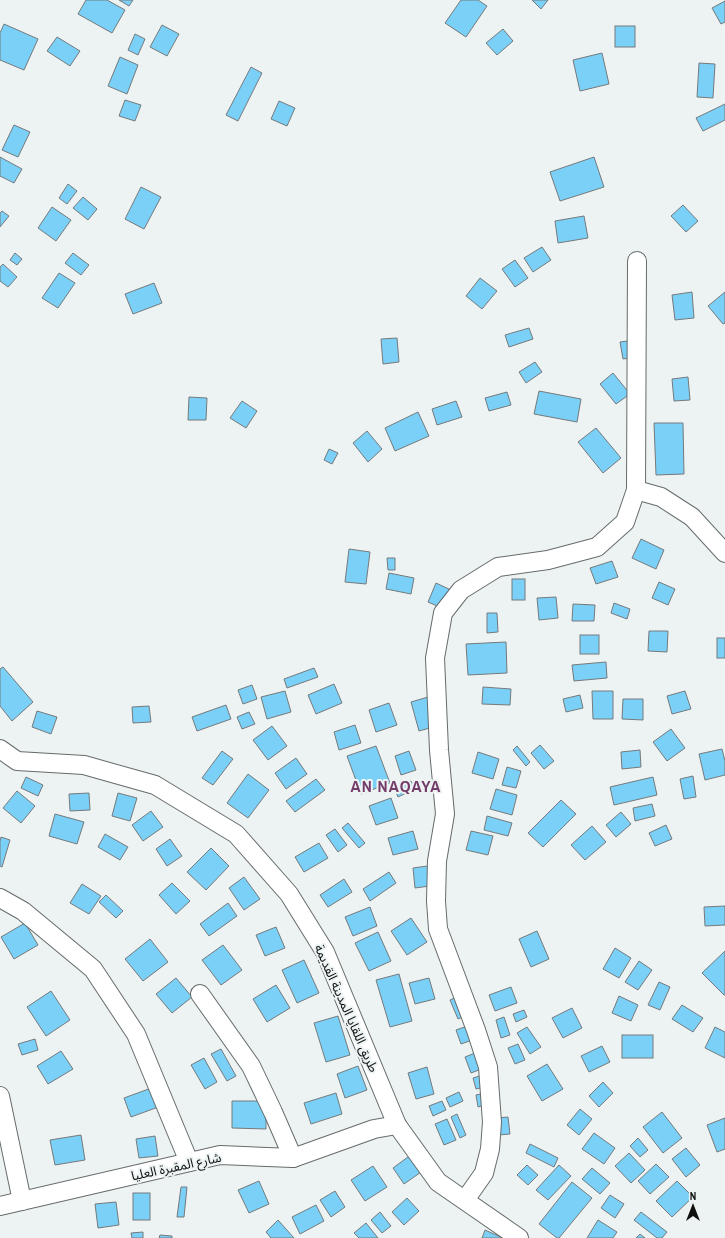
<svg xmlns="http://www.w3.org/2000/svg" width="725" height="1238" font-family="'Archivo Narrow','Noto Sans Arabic',sans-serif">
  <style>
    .building { fill: #7ad0f6; stroke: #757a7c }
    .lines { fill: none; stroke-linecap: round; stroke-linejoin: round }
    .street-casing { stroke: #666b6b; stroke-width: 20 }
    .street { stroke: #fff; stroke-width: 18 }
    .labels { text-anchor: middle; stroke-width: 4; stroke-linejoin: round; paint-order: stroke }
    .street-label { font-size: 13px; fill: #0f1111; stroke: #edf3f3 }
    .district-label { font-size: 17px; font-weight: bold; letter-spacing: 1px; fill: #743c69; stroke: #edf3f3 }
  </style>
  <rect width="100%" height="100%" fill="#edf3f3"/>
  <g class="building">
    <path d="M86 0H107L125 10 112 33 78 14Z"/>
    <path d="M119 0H133L129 6Z"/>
    <path d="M461 0H478L487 6 466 37 445 23Z"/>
    <path d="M532 0H548L541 9Z"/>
    <path d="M725 1V22L721 24 712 8Z"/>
    <path d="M4 24 38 39 24 70 0 60V33Z"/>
    <path d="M162 25 179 34 167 56 150 47Z"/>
    <rect x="615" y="26" width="20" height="21"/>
    <path d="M503 29 513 41 497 55 486 43Z"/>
    <path d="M135 34 145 39 138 55 128 50Z"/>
    <path d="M57 37 80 51 70 66 47 51Z"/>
    <path d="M602 53 609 84 580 91 573 60Z"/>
    <path d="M120 57 138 65 127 94 108 86Z"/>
    <path d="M699 63 715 64 713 98 697 97Z"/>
    <path d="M251 67 262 73 238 121 226 115Z"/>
    <path d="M125 100 141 105 135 121 119 116Z"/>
    <path d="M279 101 295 108 287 126 271 119Z"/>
    <path d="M725 104V120L703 131 696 118Z"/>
    <path d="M14 125 30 132 18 157 2 150Z"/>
    <path d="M0 157 22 169 14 183 0 176Z"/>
    <path d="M594 157 604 187 560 201 550 172Z"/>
    <path d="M68 184 77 191 67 204 59 198Z"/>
    <path d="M141 187 161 197 144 229 125 219Z"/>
    <path d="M83 197 97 209 88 220 73 208Z"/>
    <path d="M683 205 698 221 686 232 671 216Z"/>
    <path d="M52 207 71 220 56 241 38 228Z"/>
    <path d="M2 211 9 216 0 227V213Z"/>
    <path d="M584 216 588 238 558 243 555 221Z"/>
    <path d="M542 247 551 260 533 272 524 258Z"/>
    <path d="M15 253 22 259 17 265 10 260Z"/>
    <path d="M73 253 89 265 81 275 65 263Z"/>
    <path d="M515 260 528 278 515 287 502 269Z"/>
    <path d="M3 264 17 277 8 287 0 281V267Z"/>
    <path d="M59 273 75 283 58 308 42 298Z"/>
    <path d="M480 278 497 291 482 309 466 296Z"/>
    <path d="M154 283 162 303 133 314 125 294Z"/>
    <path d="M692 292 694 318 675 320 672 295Z"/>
    <path d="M725 292V323L723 324 708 306Z"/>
    <path d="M529 328 533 339 509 347 505 335Z"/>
    <path d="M397 338 399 362 383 364 381 339Z"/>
    <path d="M635 340 638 357 623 359 620 342Z"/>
    <path d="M535 362 542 372 526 383 519 372Z"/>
    <path d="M613 373 630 394 616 404 600 384Z"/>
    <path d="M688 377 690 400 674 401 672 379Z"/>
    <path d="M539 391 581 399 577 422 534 414Z"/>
    <path d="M507 392 511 405 489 411 485 398Z"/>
    <path d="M189 397 207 398 206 420H188Z"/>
    <path d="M242 401 257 411 246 428 230 418Z"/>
    <path d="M456 401 462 417 437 425 432 409Z"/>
    <path d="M418 412 429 436 395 451 385 428Z"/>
    <path d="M654 423H683L684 474 656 475Z"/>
    <path d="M596 428 621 458 603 473 578 442Z"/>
    <path d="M367 431 382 449 368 462 353 443Z"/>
    <path d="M329 449 338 453 332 464 324 460Z"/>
    <path d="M641 539 664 550 656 569 632 558Z"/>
    <path d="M349 549 370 552 366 584 345 582Z"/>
    <path d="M387 558H395V570H388Z"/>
    <path d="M612 561 618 577 596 584 590 568Z"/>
    <path d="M389 573 414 578 411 594 386 589Z"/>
    <rect x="512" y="579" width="13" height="21"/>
    <path d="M659 582 675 589 668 605 652 598Z"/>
    <path d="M436 583 451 590 442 608 428 602Z"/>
    <path d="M556 597 558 618 539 620 537 598Z"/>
    <path d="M614 603 630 609 627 619 611 613Z"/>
    <path d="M573 604 595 605 594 621H572Z"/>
    <path d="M487 613H497L498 632 487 633Z"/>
    <path d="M649 631H668L667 652 648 651Z"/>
    <rect x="580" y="635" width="19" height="19"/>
    <rect x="717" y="638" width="8" height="20"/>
    <path d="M506 642 507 673 468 675 466 644Z"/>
    <path d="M606 662 607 678 574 681 572 665Z"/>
    <path d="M3 667 33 702 12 721 0 706V669Z"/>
    <path d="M314 668 318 677 287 688 284 679Z"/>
    <path d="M334 684 342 703 316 714 308 695Z"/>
    <path d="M252 685 257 699 243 704 238 690Z"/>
    <path d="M483 687 511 689 510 705 482 704Z"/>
    <path d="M285 691 291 712 267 719 261 697Z"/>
    <path d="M592 691H613V719H593Z"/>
    <path d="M685 691 691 709 672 714 667 696Z"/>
    <path d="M580 695 583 708 566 712 563 699Z"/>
    <path d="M428 697 437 726 419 731 411 702Z"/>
    <path d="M623 699H643V720L622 719Z"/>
    <path d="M389 703 397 725 376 732 369 710Z"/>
    <path d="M226 705 231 719 197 731 192 717Z"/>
    <path d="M149 706 151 722 133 723 132 707Z"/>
    <path d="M37 711 57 717 51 734 32 727Z"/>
    <path d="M249 712 255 724 242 729 237 717Z"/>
    <path d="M355 725 361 743 339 750 334 732Z"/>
    <path d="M272 726 287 746 268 760 253 740Z"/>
    <path d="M671 729 685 748 667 761 653 742Z"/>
    <path d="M540 745 554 761 544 769 531 753Z"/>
    <path d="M376 746 390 783 361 794 347 756Z"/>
    <path d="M517 746 530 762 526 766 513 750Z"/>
    <path d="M722 749 725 761V775L705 780 699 754Z"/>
    <path d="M640 750 641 767 622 769 621 752Z"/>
    <path d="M222 751 233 759 213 785 202 778Z"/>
    <path d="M409 751 416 770 401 775 395 756Z"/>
    <path d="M478 752 499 759 493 779 472 773Z"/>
    <path d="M296 758 307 774 286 789 275 773Z"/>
    <path d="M507 767 521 771 516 788 502 785Z"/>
    <path d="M248 774 269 790 248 818 227 803Z"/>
    <path d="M693 776 696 797 684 799 680 779Z"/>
    <path d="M26 777 43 785 38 796 21 788Z"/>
    <path d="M653 777 657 795 614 805 610 787Z"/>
    <path d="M316 779 325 790 295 812 286 801Z"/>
    <path d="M411 781 415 789 398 797 394 788Z"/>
    <path d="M496 789 517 795 512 815 490 809Z"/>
    <path d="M17 791 35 806 21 823 3 808Z"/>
    <path d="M89 793 90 810 70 811 69 794Z"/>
    <path d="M118 793 137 798 130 821 112 816Z"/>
    <path d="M391 798 398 818 376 825 369 806Z"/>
    <path d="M561 800 576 814 543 847 528 833Z"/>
    <path d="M652 804 655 816 635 821 633 808Z"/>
    <path d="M151 811 163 827 143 841 132 825Z"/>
    <path d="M621 812 631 824 616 837 606 825Z"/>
    <path d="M55 814 84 822 77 844 49 836Z"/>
    <path d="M487 816 512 823 508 836 484 830Z"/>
    <path d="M348 823 365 843 359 848 342 828Z"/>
    <path d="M666 825 672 839 655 846 649 833Z"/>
    <path d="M592 826 606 842 585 860 571 845Z"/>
    <path d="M335 829 347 845 338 852 326 835Z"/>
    <path d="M413 831 418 849 393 855 388 838Z"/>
    <path d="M471 831 493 836 488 855 466 850Z"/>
    <path d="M105 834 128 847 120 860 98 847Z"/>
    <path d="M1 837 10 840 2 867 0 866V841Z"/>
    <path d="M170 839 182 856 167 866 156 849Z"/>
    <path d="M319 843 328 858 304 872 295 857Z"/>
    <path d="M211 848 229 866 206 890 187 872Z"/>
    <path d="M442 864 445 884 415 888 413 868Z"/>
    <path d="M389 872 396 883 370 901 363 889Z"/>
    <path d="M244 877 260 899 244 910 229 888Z"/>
    <path d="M344 879 352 892 328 907 320 895Z"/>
    <path d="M172 883 190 901 176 914 159 895Z"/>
    <path d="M82 884 101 896 89 914 70 903Z"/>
    <path d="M106 895 123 911 116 918 99 902Z"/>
    <path d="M228 903 237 916 209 936 200 924Z"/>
    <path d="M725 906V925L705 926 704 907Z"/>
    <path d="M370 907 377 926 353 936 345 917Z"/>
    <path d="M411 918 427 942 407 955 391 931Z"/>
    <path d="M25 923 38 945 14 959 1 937Z"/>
    <path d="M276 927 285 948 265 956 256 935Z"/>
    <path d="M537 931 549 959 531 967 519 939Z"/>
    <path d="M378 932 391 961 369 971 355 943Z"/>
    <path d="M150 939 168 962 143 981 125 959Z"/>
    <path d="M223 945 242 970 221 985 202 960Z"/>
    <path d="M615 948 631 958 619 978 603 969Z"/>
    <path d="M725 951V995H724L702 973Z"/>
    <path d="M304 960 319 993 297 1003 282 970Z"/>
    <path d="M639 961 652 970 638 990 625 982Z"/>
    <path d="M399 974 412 1021 390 1027 376 980Z"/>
    <path d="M176 978 192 997 172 1013 156 994Z"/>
    <path d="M429 978 435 999 415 1004 409 983Z"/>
    <path d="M659 982 670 987 660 1010 648 1005Z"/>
    <path d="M276 985 290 1008 267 1022 253 999Z"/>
    <path d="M511 987 517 1003 495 1011 489 995Z"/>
    <path d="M51 991 70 1020 46 1036 27 1007Z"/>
    <path d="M467 992 476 1011 458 1019 450 1000Z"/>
    <path d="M619 996 638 1005 631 1021 612 1013Z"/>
    <path d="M682 1005 703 1018 693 1032 672 1019Z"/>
    <path d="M572 1008 582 1028 563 1038 552 1018Z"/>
    <path d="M524 1010 527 1017 516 1022 513 1014Z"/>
    <path d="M338 1016 350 1055 326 1062 314 1023Z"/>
    <path d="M504 1017 510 1035 501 1038 496 1020Z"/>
    <path d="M476 1023 481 1037 461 1044 456 1030Z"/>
    <path d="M527 1027 541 1047 530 1054 517 1033Z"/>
    <path d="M715 1027 725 1032V1058L705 1048Z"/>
    <rect x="622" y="1035" width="31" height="23"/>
    <path d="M35 1039 38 1050 22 1055 18 1044Z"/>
    <path d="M518 1044 525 1060 515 1064 508 1048Z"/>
    <path d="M602 1046 610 1062 589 1072 581 1056Z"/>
    <path d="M221 1049 236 1076 227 1081 211 1054Z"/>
    <path d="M485 1049 492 1065 471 1073 465 1057Z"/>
    <path d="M61 1051 73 1069 48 1084 37 1066Z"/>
    <path d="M204 1058 217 1082 205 1089 191 1065Z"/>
    <path d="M547 1064 563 1089 542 1101 527 1076Z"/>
    <path d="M358 1066 367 1090 345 1098 337 1074Z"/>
    <path d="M427 1067 434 1094 416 1099 408 1073Z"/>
    <path d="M490 1073 493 1085 476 1089 473 1078Z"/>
    <path d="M603 1082 613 1093 599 1107 589 1096Z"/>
    <path d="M154 1087 161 1106 131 1117 124 1098Z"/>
    <path d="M459 1092 463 1101 450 1107 446 1098Z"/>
    <path d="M336 1093 342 1114 311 1124 304 1103Z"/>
    <path d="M485 1093 488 1104 478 1107 476 1095Z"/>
    <path d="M232 1101H266V1129L232 1128Z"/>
    <path d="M442 1101 446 1110 433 1116 429 1106Z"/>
    <path d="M580 1109 592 1119 579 1135 567 1125Z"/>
    <path d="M662 1112 682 1138 663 1153 643 1127Z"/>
    <path d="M457 1114 466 1135 460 1138 451 1117Z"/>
    <path d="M508 1117 510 1134 487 1136 485 1119Z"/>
    <path d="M725 1118V1149L717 1152 707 1125Z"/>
    <path d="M447 1119 456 1140 444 1145 435 1124Z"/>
    <path d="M594 1133 615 1148 604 1164 582 1149Z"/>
    <path d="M81 1135 85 1160 55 1165 50 1140Z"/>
    <path d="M155 1136 158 1156 139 1158 136 1139Z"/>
    <path d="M638 1138 648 1150 640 1157 630 1146Z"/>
    <path d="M530 1144 558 1158 554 1167 526 1153Z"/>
    <path d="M686 1148 700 1165 686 1177 672 1159Z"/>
    <path d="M629 1153 645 1170 631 1183 615 1166Z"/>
    <path d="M412 1154 424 1170 404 1184 393 1168Z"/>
    <path d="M656 1164 669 1177 650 1194 638 1181Z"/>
    <path d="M527 1165 538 1175 528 1185 517 1175Z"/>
    <path d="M559 1165 571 1176 548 1200 536 1190Z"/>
    <path d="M373 1166 387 1187 365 1201 351 1180Z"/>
    <path d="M592 1168 610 1183 600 1194 582 1179Z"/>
    <path d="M259 1181 269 1204 249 1213 238 1190Z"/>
    <path d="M677 1181 693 1197 672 1217 656 1201Z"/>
    <path d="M572 1182 592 1198 559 1238H557L539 1224Z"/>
    <path d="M181 1187H187L184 1217H177Z"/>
    <path d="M335 1191 345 1207 331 1217 320 1200Z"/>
    <rect x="133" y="1193" width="17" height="27"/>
    <path d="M610 1195 624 1204 615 1218 601 1208Z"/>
    <path d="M407 1198 419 1211 404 1225 392 1212Z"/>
    <path d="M116 1202 119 1225 98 1228 95 1204Z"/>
    <path d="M316 1205 324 1221 300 1234 292 1217Z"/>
    <path d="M380 1212 391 1226 382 1233 371 1220Z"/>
    <path d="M641 1212 667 1232 662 1238H657L634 1220Z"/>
    <path d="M278 1220 294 1238H271L266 1232Z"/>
    <path d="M598 1220 617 1232 613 1238H587Z"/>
    <path d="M366 1223 378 1238H359L354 1233Z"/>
    <path d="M485 1230 503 1238H482Z"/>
    <path d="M143 1232V1238H132L131 1233Z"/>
    <path d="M640 1234 645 1238H636Z"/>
    <path d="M160 1235 172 1236V1238H159Z"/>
  </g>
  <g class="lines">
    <defs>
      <g id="street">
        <path d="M636 490 661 497 692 517 725 553"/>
        <path d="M0 749 17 761 84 765 155 785 236 834 289 894 325 952 397 1125 438 1182 519 1238"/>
        <path d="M0 898 23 911 93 969 136 1034 189 1162"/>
        <path d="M200 994 251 1066 273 1112 293 1158"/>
        <path d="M0 1096 22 1201"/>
        <path d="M465 1200 484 1173 490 1149 492 1122 488 1067 476 1030 438 929 436 901 437 861 445 814 439 750 435 658 443 613 461 590 498 567 548 560 597 547 625 522 636 490 637 261"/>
        <path d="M0 1206 220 1155 293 1158 374 1129 397 1125"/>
      </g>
    </defs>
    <use href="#street" class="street-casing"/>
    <use href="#street" class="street"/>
  </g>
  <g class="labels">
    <g class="street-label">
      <text transform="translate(347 1008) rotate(66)" y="5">طريق اللقايا المدينة القديمة</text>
      <text transform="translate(176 1166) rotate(-12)" y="5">شارع المقبرة العليا</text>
    </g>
    <g class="district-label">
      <text x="396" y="792">AN NAQAYA</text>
    </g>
  </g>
  <g transform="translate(693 1206)" stroke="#edf3f3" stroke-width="3" paint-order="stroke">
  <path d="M0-3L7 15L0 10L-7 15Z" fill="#0f1111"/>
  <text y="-6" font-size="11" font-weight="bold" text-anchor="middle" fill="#0f1111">N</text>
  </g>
</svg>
